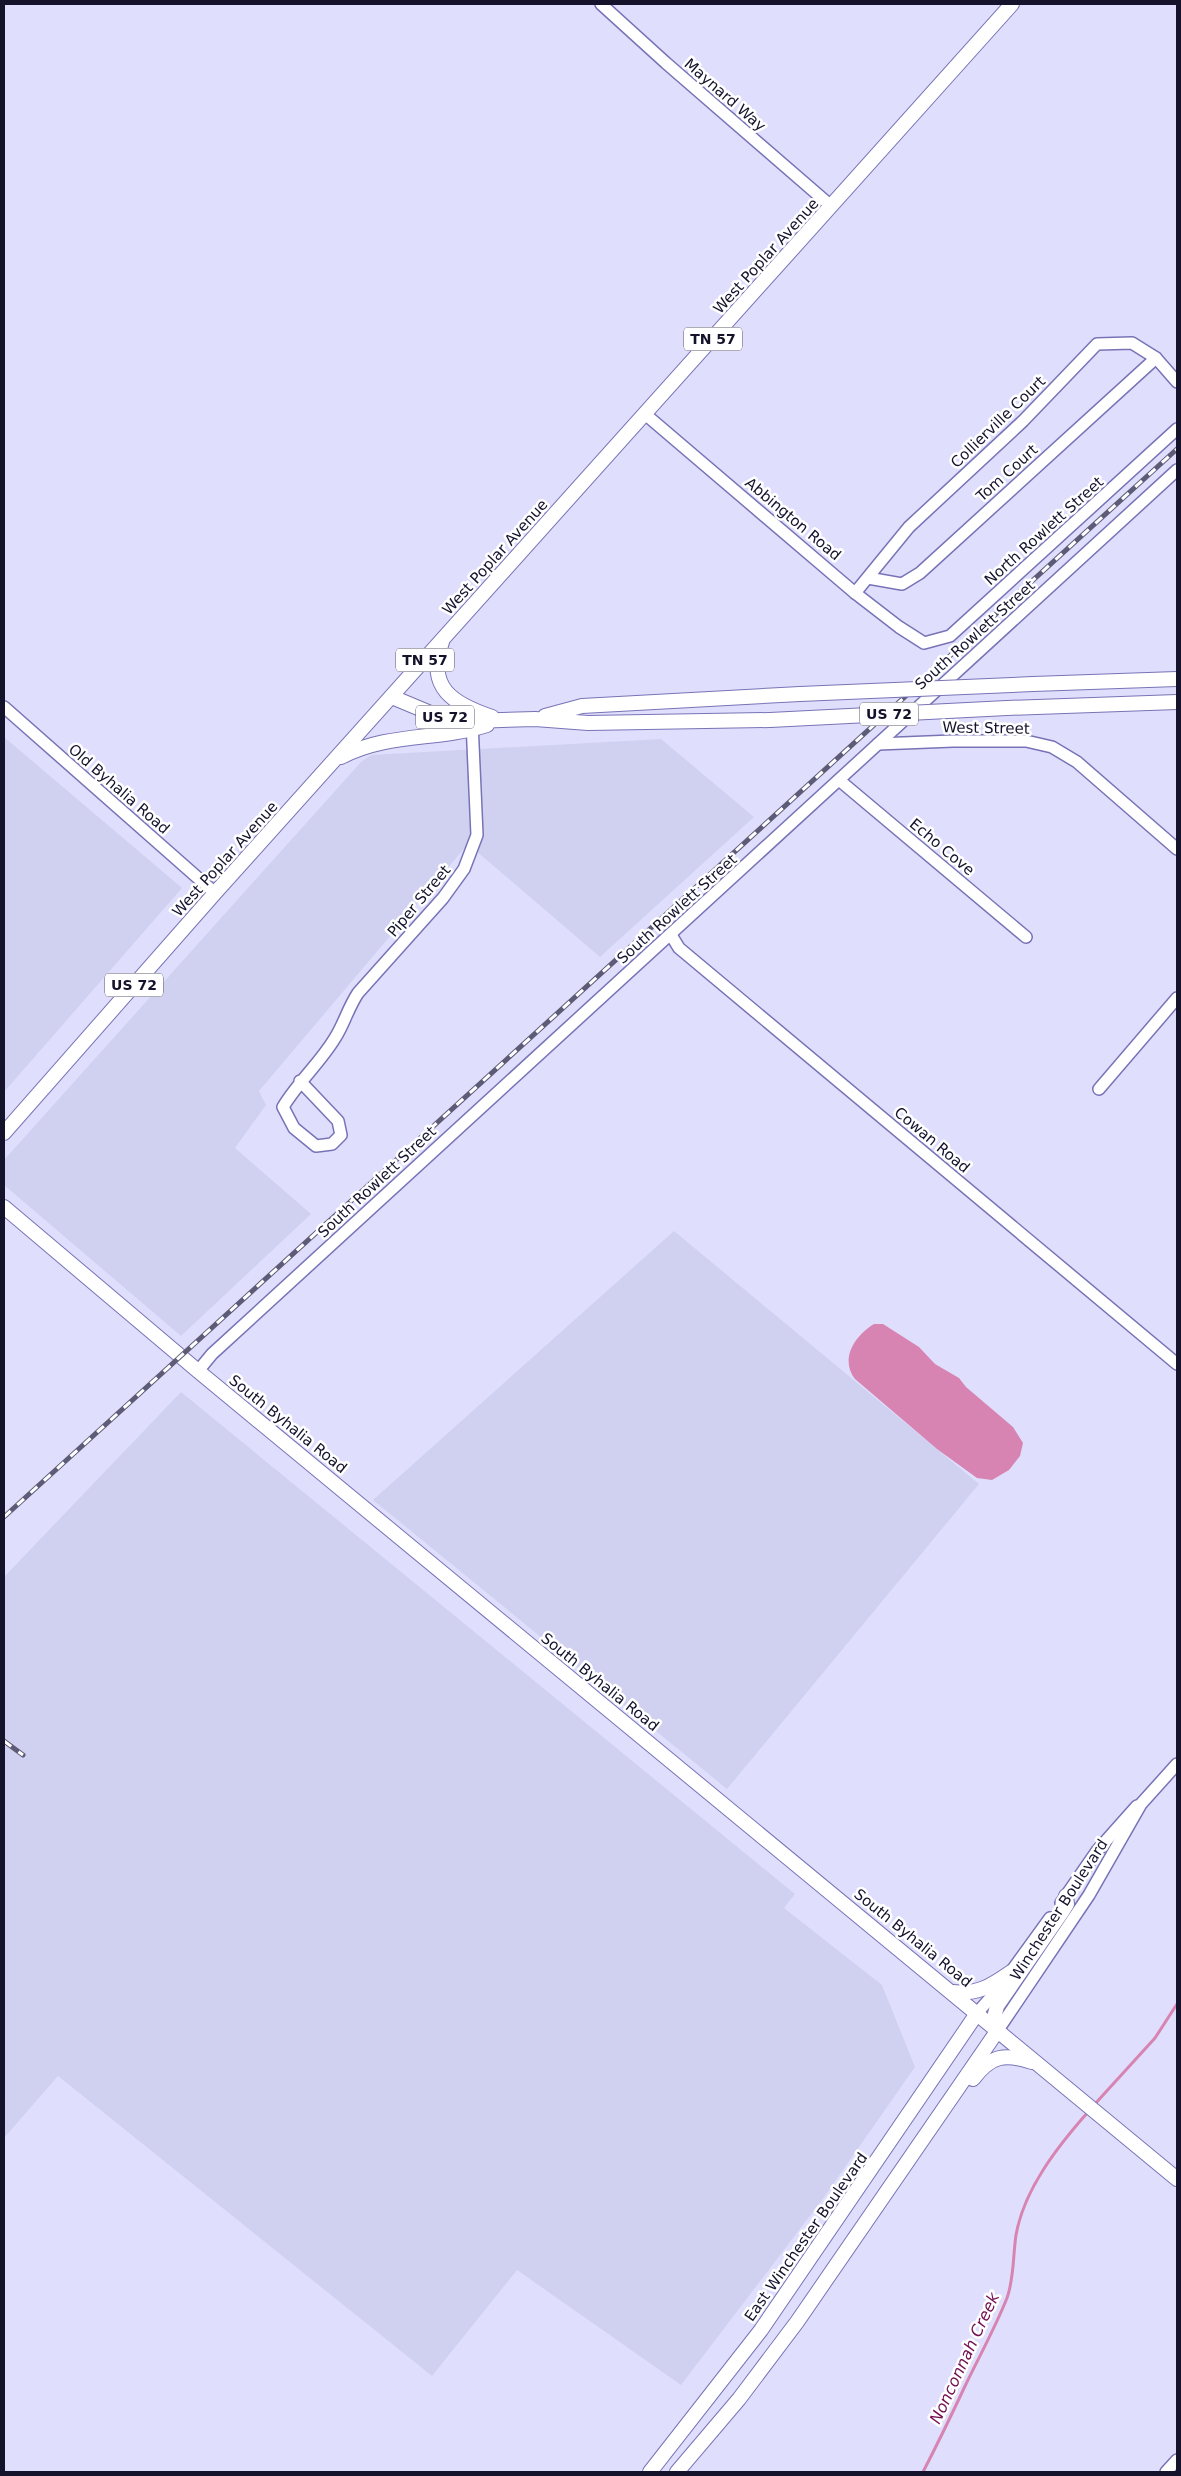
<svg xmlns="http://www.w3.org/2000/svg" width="1181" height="2476" font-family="'DejaVu Sans',sans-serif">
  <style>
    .built { fill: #d0d0f0 }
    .water { fill: #d784b2 }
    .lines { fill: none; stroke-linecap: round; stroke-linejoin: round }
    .stream { stroke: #d784b2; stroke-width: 3 }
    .minor-casing { stroke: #7873b6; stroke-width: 14 }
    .major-casing { stroke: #7873b6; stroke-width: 16 }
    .minor { stroke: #fff; stroke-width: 11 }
    .major { stroke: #fff; stroke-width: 14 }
    .rail-casing { stroke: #5d5b76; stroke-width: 5 }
    .rail { stroke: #fff; stroke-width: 3; stroke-dasharray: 9; stroke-linecap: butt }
    .major-bridge-casing { stroke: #7873b6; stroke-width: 16; stroke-linecap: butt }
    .major-bridge { stroke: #fff; stroke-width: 14 }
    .labels { text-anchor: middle; stroke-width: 5; stroke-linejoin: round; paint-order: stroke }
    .shield { fill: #fff; stroke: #5b596b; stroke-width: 1 }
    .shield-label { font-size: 14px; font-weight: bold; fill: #15122c }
    .street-label { font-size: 15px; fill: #15122c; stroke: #fff }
    .water-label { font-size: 16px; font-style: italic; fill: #720e51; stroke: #fff }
  </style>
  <rect width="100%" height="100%" fill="#dfdffd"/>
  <g class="built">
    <path d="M4 737 182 888 4 1092Z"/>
    <path d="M661 739 754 817 600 957 468 844 259 1091 266 1105 235 1148 311 1214 181 1336 4 1185V1160L361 762 371 755Z"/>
    <path d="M674 1231 979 1484 727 1789 373 1500Z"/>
    <path d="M181 1392 795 1894 784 1908 882 1985 915 2067 822 2200 681 2385 517 2270 432 2376 58 2076 4 2138V1577Z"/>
  </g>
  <path class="water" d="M874 1324H883L919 1347 935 1364 959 1378 966 1387 1013 1427 1023 1443 1020 1456 1009 1470 992 1480 977 1478 937 1449 855 1379C839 1358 856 1335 874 1324Z"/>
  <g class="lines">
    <g class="stream">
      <path d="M1094 2105 1155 2038 1177 2004"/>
      <path d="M923 2472C938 2443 952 2414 966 2384 980 2355 995 2328 1007 2298 1014 2279 1013 2255 1016 2235 1024 2189 1058 2146 1088 2112"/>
    </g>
    <defs>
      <g id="minor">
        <path d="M601 4 666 63 831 206"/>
        <path d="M645 414 855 593 899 627 924 643 950 636 1177 429"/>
        <path d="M868 578 902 584 920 573 1156 358"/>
        <path d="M855 593 909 527 1023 421 1097 344 1132 343 1156 358 1177 382"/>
        <path d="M4 707 215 893"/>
        <path d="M878 744 953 741H1026L1052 747 1077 762 1177 849"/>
        <path d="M839 780 1026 937"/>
        <path d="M671 935 679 948 1177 1364"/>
        <path d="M300 1081 338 1121 341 1135 332 1144 316 1146 294 1128 283 1107C298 1082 320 1063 335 1038 344 1024 348 1008 358 993L443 898 464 869 477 835 472 722"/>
        <path d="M1099 1089 1177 998"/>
        <path d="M198 1371 212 1354 1177 470"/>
        <path d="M1061 1903 1097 1851 1137 1806"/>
        <path d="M978 2012 1000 1987 1050 1918"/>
        <path d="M998 2030 1089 1895 1141 1804 1177 1764"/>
        <path d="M1166 2472 1177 2460"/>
      </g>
      <g id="major">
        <path d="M442 642C426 688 453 704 492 717"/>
        <path d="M1033 684 1177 679"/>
        <path d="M392 697 435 715 472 721 535 719 588 723 770 720"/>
        <path d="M1007 708 1177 702"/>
        <path d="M545 716 582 706 800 694"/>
        <path d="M341 757C389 732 437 741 487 725"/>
        <path d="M4 1133 215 893 1012 4"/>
        <path d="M4 1207 198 1371 1177 2179"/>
        <path d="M952 1992C977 1995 991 1986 1011 1972"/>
        <path d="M998 2030 995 2014 997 2006 1062 1912 1067 1904 1066 1896"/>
        <path d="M973 2079C991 2055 1005 2053 1032 2062"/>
        <path d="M650 2472 761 2330 978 2012"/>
        <path d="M677 2472 739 2399 797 2322 998 2030"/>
      </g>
    </defs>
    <use href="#minor" class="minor-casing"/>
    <use href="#major" class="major-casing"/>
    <use href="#minor" class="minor"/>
    <use href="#major" class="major"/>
    <defs>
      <g id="rail">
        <path d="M4 1517 1177 449"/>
        <path d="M4 1741 23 1755"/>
      </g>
    </defs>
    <use href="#rail" class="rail-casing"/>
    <use href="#rail" class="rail"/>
    <defs>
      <g id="major-bridge">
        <path d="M800 694 1033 684"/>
        <path d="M770 720 1007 708"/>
      </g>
    </defs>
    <use href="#major-bridge" class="major-bridge-casing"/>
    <use href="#major-bridge" class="major-bridge"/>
  </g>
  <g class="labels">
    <g class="shield">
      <rect x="684" y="327.5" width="58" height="23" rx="4"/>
      <rect x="396" y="648.5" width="58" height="23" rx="4"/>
      <rect x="860" y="702.5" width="58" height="23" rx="4"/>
      <rect x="416" y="705.5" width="58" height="23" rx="4"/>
      <rect x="105" y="973.5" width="58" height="23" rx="4"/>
    </g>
    <g class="shield-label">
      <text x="713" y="344">TN 57</text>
      <text x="425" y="665">TN 57</text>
      <text x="889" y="719">US 72</text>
      <text x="445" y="722">US 72</text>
      <text x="134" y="990">US 72</text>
    </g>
    <g class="street-label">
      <text transform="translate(725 95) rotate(41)" y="5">Maynard Way</text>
      <text transform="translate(766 256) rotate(-48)" y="5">West Poplar Avenue</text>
      <text transform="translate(998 422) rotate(-44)" y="5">Collierville Court</text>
      <text transform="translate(1007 473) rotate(-42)" y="5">Tom Court</text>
      <text transform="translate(793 519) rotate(40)" y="5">Abbington Road</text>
      <text transform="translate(1044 531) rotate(-42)" y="5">North Rowlett Street</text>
      <text transform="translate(495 557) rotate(-48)" y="5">West Poplar Avenue</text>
      <text transform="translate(975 635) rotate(-42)" y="5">South Rowlett Street</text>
      <text transform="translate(986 728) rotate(1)" y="5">West Street</text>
      <text transform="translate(119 789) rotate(41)" y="5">Old Byhalia Road</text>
      <text transform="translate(942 847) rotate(40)" y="5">Echo Cove</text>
      <text transform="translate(225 859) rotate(-48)" y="5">West Poplar Avenue</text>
      <text transform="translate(419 901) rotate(-50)" y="5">Piper Street</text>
      <text transform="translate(677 909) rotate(-42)" y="5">South Rowlett Street</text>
      <text transform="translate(932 1140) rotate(40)" y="5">Cowan Road</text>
      <text transform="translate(377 1182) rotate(-43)" y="5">South Rowlett Street</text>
      <text transform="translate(288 1424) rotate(39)" y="5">South Byhalia Road</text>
      <text transform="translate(600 1682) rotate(39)" y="5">South Byhalia Road</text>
      <text transform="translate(1059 1910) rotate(-57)" y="5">Winchester Boulevard</text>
      <text transform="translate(913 1938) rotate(39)" y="5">South Byhalia Road</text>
      <text transform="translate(806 2237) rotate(-55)" y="5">East Winchester Boulevard</text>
    </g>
    <g class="water-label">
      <text transform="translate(964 2358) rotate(-65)" y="6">Nonconnah Creek</text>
    </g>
  </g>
  <rect width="1181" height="2476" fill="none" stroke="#15122c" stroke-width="10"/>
</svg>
